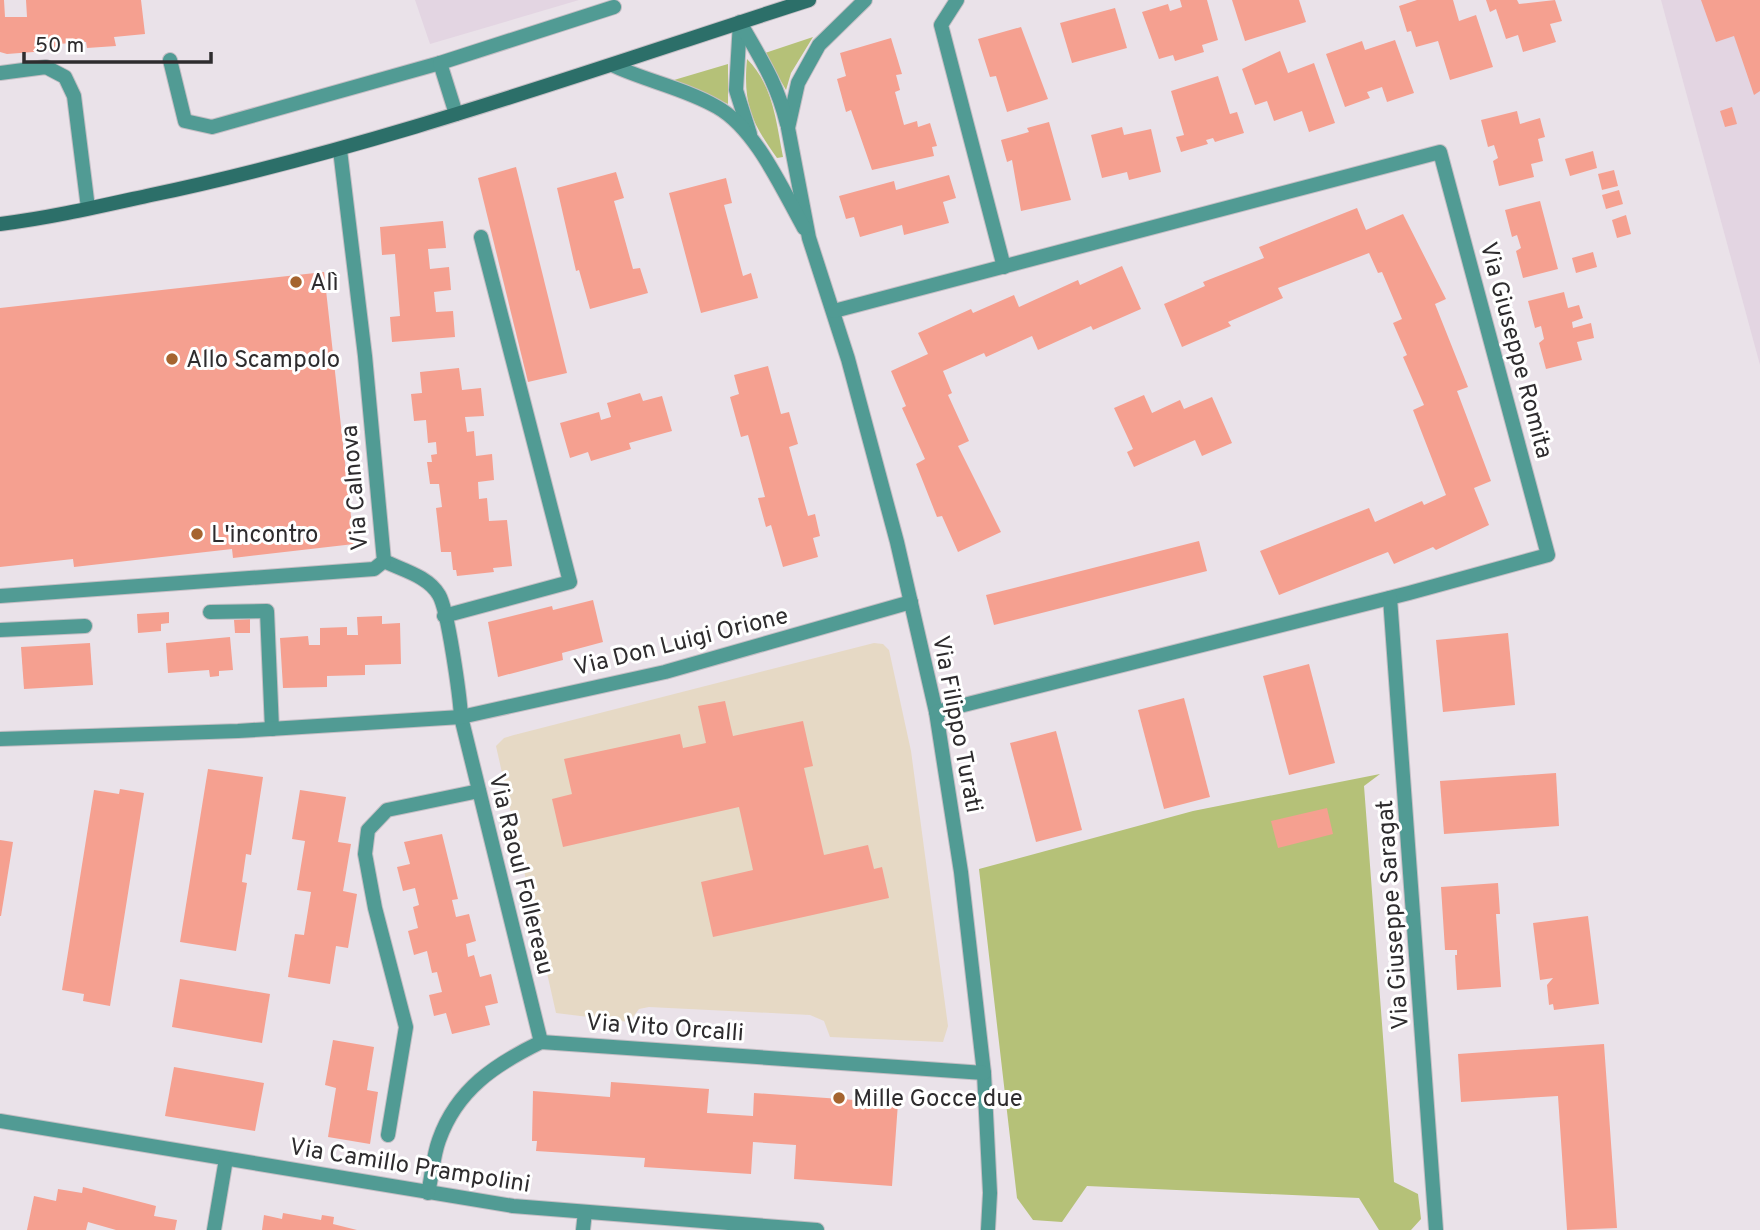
<svg xmlns="http://www.w3.org/2000/svg" width="1760" height="1230" font-family="Overpass,sans-serif">
  <style>
    .built { fill: #e3d5e2 }
    .education { fill: #e6d9c5 }
    .green { fill: #b5c178 }
    .building { fill: #f5a090 }
    .lines { fill: none; stroke-linecap: round; stroke-linejoin: round }
    .service-casing { stroke: #c4bec4; stroke-width: 16 }
    .minor-casing { stroke: #c4bec4; stroke-width: 16 }
    .secondary-casing { stroke: #c4bec4; stroke-width: 16 }
    .service { stroke: #519b94; stroke-width: 14 }
    .minor { stroke: #519b94; stroke-width: 14 }
    .secondary { stroke: #2c6f69; stroke-width: 14 }
    .poi-dot { fill: #a5642f; stroke: #fff; stroke-width: 2.5 }
    .labels { text-anchor: middle; stroke-width: 6; stroke-linejoin: round; paint-order: stroke }
    .poi-label { font-size: 24px; fill: #2e2c2e; stroke: #fff; text-anchor: start }
    .street-label { font-size: 24px; fill: #2e2c2e; stroke: #fff }
  </style>
  <rect width="100%" height="100%" fill="#eae2e9"/>
  <g class="built">
    <path d="M415 0H579L430 44Z"/>
    <path d="M1661 0H1760V365Z"/>
  </g>
  <path class="education" d="M874 643 883 644 889 650 911 751 948 1026 943 1042 830 1037 824 1021 810 1015 649 1007 639 1009 629 1022 556 1013 496 746 504 738 514 735Z"/>
  <g class="green">
    <path d="M813 37 791 73 786 90 765 53Z"/>
    <path d="M747 59C773 85 776 121 783 157L777 158C751 122 743 103 747 59Z"/>
    <path d="M728 64V104L674 80Z"/>
    <path d="M1380 774 1364 786 1394 1182 1418 1194 1421 1219 1411 1230H1379L1359 1198 1087 1186 1062 1222 1033 1220 1017 1198 979 869 1193 811Z"/>
  </g>
  <g class="building">
    <path d="M0 0H4L5 17H27L26 0H141L145 34 114 37 116 46 87 48 86 42 58 44 59 50 7 54 0 52Z"/>
    <path d="M1180 0H1207L1218 40 1202 45 1204 52 1175 61 1173 55 1159 59 1142 12 1168 4 1170 11 1182 7Z"/>
    <path d="M1232 0H1299L1306 22 1245 41Z"/>
    <path d="M1417 0H1453L1459 21 1476 15 1493 67 1450 80 1438 41 1416 47 1411 31 1407 32 1399 6Z"/>
    <path d="M1486 0H1517L1519 4 1555 0 1562 21 1550 24 1556 42 1523 52 1518 35 1506 39 1496 9 1490 12Z"/>
    <path d="M1701 0H1760V91L1754 95 1734 36 1716 42Z"/>
    <path d="M1115 8 1127 48 1072 63 1060 23Z"/>
    <path d="M1021 27 1048 99 1007 112 996 76 990 77 978 39Z"/>
    <path d="M891 38 902 74 896 75 900 90 895 92 904 125 917 121 918 127 930 123 937 146 932 147 934 156 872 170 851 110 846 112 837 79 846 76 840 53Z"/>
    <path d="M1395 40 1414 93 1387 102 1382 87 1367 92 1370 98 1345 107 1326 54 1362 41 1365 50Z"/>
    <path d="M1280 51 1288 73 1314 63 1335 123 1309 132 1302 111 1274 121 1267 101 1255 105 1242 69Z"/>
    <path d="M1218 76 1230 114 1237 112 1244 133 1215 142 1213 138 1206 140 1208 144 1181 152 1176 137 1184 135 1171 91Z"/>
    <path d="M1732 107 1737 124 1725 127 1720 111Z"/>
    <path d="M1517 111 1520 124 1540 118 1545 137 1538 139 1543 161 1531 164 1534 177 1499 186 1493 161 1498 158 1494 145 1488 147 1481 120Z"/>
    <path d="M1049 122 1071 200 1021 211 1012 160 1007 162 1001 140 1029 132 1027 128Z"/>
    <path d="M1122 127 1124 135 1151 129 1161 172 1129 180 1127 172 1102 178 1091 135Z"/>
    <path d="M1593 151 1597 168 1570 176 1565 159Z"/>
    <path d="M516 167 567 373 528 382 478 178Z"/>
    <path d="M1614 170 1618 186 1602 190 1598 174Z"/>
    <path d="M616 172 624 198 614 201 633 269 640 268 648 293 590 309 579 270 576 271 557 188Z"/>
    <path d="M949 175 956 198 943 202 949 223 904 235 902 225 860 237 854 217 846 219 839 196 894 181 896 190Z"/>
    <path d="M726 178 732 203 724 205 743 276 751 273 758 298 701 313 669 193Z"/>
    <path d="M1619 190 1623 204 1606 209 1602 195Z"/>
    <path d="M1540 201 1558 269 1523 278 1516 251 1521 248 1517 235 1512 237 1505 210Z"/>
    <path d="M1357 208 1366 230 1403 214 1446 299 1435 304 1468 387 1457 391 1491 481 1474 488 1489 525 1436 550 1433 547 1394 564 1388 552 1279 595 1260 551 1369 508 1375 522 1422 501 1424 505 1446 495 1413 410 1424 405 1403 357 1407 355 1393 323 1402 319 1382 272 1378 273 1369 253 1278 288 1283 298 1228 322 1231 326 1182 347 1164 304 1205 286 1203 282 1264 258 1259 247Z"/>
    <path d="M1626 215 1631 234 1617 238 1612 220Z"/>
    <path d="M443 221 446 248 428 249 430 269 449 267 451 290 434 292 436 312 453 311 455 337 392 342 390 317 400 316 395 254 382 255 380 227Z"/>
    <path d="M1593 252 1597 267 1576 273 1572 258Z"/>
    <path d="M1122 266 1141 309 1093 330 1091 326 1038 350 1032 336 986 357 984 353 943 371 952 393 948 395 969 441 958 446 1001 532 958 552 942 516 937 517 916 464 925 459 902 408 906 406 891 371 928 354 918 333 971 309 973 313 1014 295 1019 307 1078 280 1080 285Z"/>
    <path d="M324 272 354 544 233 558 232 549 74 567 73 559 0 567V308Z"/>
    <path d="M1564 292 1568 308 1579 305 1583 318 1572 322 1573 328 1591 323 1594 338 1577 342 1582 360 1546 369 1539 343 1544 339 1541 326 1535 328 1528 301Z"/>
    <path d="M768 366 781 414 789 412 798 444 789 447 808 516 815 514 820 536 813 538 818 557 783 567 771 525 766 527 758 498 765 497 748 435 741 437 730 397 739 394 734 375Z"/>
    <path d="M459 368 462 390 481 388 484 416 465 417 467 432 474 431 476 456 492 454 494 480 478 482 479 499 487 498 489 521 507 520 512 566 493 568 494 572 457 576 456 570H453L451 552H441L436 508 442 507 439 484H430L427 462H432L431 455 437 454 436 442 428 443 426 420 414 421 411 394 422 393 420 372Z"/>
    <path d="M640 393 643 401 662 396 672 431 629 443 631 449 591 461 588 452 570 458 560 423 599 412 601 420 611 417 607 403Z"/>
    <path d="M1144 395 1152 413 1180 400 1184 409 1212 397 1232 443 1202 456 1195 440 1134 467 1127 452 1133 449 1114 408Z"/>
    <path d="M1199 541 1207 571 994 625 986 595Z"/>
    <path d="M593 600 603 642 562 653 563 660 498 677 488 622 552 606 553 610Z"/>
    <path d="M169 612V623L161 624V631L138 633 137 614Z"/>
    <path d="M382 616V624L400 623 401 664 365 665V675L327 676V687L283 688 280 638 308 636 309 645H320V628L347 627V635H358L357 617Z"/>
    <path d="M250 619V633H235L234 620Z"/>
    <path d="M1508 633 1515 705 1443 712 1436 640Z"/>
    <path d="M230 637 233 670 219 671V676L210 677 209 670 168 673 166 643Z"/>
    <path d="M90 643 93 685 24 689 21 647Z"/>
    <path d="M1309 664 1335 763 1289 775 1263 676Z"/>
    <path d="M1184 698 1210 797 1164 809 1138 710Z"/>
    <path d="M725 701 733 736 803 721 813 766 804 768 824 855 868 845 874 869 882 867 889 898 713 937 701 882 753 870 739 807 563 847 552 799 572 794 564 759 680 734 683 748 706 743 698 706Z"/>
    <path d="M1056 731 1082 830 1036 842 1010 743Z"/>
    <path d="M208 769 263 777 251 855 246 854 242 882 247 883 236 951 180 942Z"/>
    <path d="M1556 773 1559 826 1444 834 1440 781Z"/>
    <path d="M120 789 144 793 110 1006 83 1001 84 994 62 990 94 790 119 794Z"/>
    <path d="M300 790 346 797 338 842 351 844 343 891 357 894 348 948 336 946 330 984 288 977 295 934 304 935 311 892 297 890 305 841 292 839Z"/>
    <path d="M1327 808 1333 834 1278 848 1271 821Z"/>
    <path d="M442 834 458 899 452 900 456 917 469 914 476 941 466 944 468 957 474 955 480 977 491 974 498 1003 485 1006 490 1025 452 1034 446 1013 434 1016 429 995 442 992 437 972 432 973 427 951 414 955 408 931 418 928 413 907 419 905 415 888 403 891 397 867 410 864 404 842Z"/>
    <path d="M0 840 13 842 1 916H0Z"/>
    <path d="M1498 883 1500 914H1496L1501 987 1457 990 1455 955H1457V950H1445L1441 887Z"/>
    <path d="M1588 916 1599 1004 1554 1010 1553 1004 1549 1005 1547 985 1553 978 1540 980 1533 923Z"/>
    <path d="M180 979 270 994 262 1043 172 1027Z"/>
    <path d="M333 1040 374 1047 367 1090 378 1092 370 1144 328 1137 336 1088 325 1085Z"/>
    <path d="M1604 1044 1617 1228 1567 1230 1558 1096 1461 1102 1458 1054Z"/>
    <path d="M174 1067 264 1083 255 1131 165 1116Z"/>
    <path d="M611 1082 709 1089 707 1113 753 1116 754 1093 898 1103 892 1186 794 1179 796 1145 753 1142 751 1174 644 1167 645 1158 536 1151 537 1141H532L533 1091 610 1097Z"/>
    <path d="M83 1187 156 1206 154 1216 177 1220 175 1230H116L88 1222 86 1230H27L34 1196 56 1201 58 1189 82 1193Z"/>
    <path d="M283 1213 321 1220 322 1215 334 1217 333 1224 357 1230H262L264 1215 282 1219Z"/>
  </g>
  <g class="lines">
    <defs>
      <g id="service">
        <path d="M170 60 185 121 212 127 440 63"/>
        <path d="M0 73 46 67 65 77 74 96 88 208"/>
        <path d="M456 114 440 63 614 7"/>
        <path d="M388 1135 406 1027 375 908 365 854 368 830 387 810 479 791"/>
      </g>
      <g id="minor">
        <path d="M865 0 819 45 798 83 788 128 809 238 848 359 897 542 936 712 961 872 984 1073 990 1193 988 1230"/>
        <path d="M957 0 941 25 1004 267"/>
        <path d="M740 22 736 90 750 134"/>
        <path d="M742 26C762 61 777 83 787 124"/>
        <path d="M612 65C646 81 684 88 717 107 756 129 782 189 804 228"/>
        <path d="M834 311 1440 152 1548 555 1409 593 936 712"/>
        <path d="M384 561C402 570 428 576 439 595 448 610 460 697 461 717L541 1042"/>
        <path d="M0 596 374 569 384 561 365 356 340 150"/>
        <path d="M1390 598 1436 1230"/>
        <path d="M210 612 267 611 272 729"/>
        <path d="M444 616 570 582 481 237"/>
        <path d="M0 630 85 626"/>
        <path d="M0 739 238 731 461 717 665 672 911 602"/>
        <path d="M0 1121 513 1206 817 1230"/>
        <path d="M428 1193C432 1176 433 1156 439 1140 457 1089 496 1064 541 1042L984 1073"/>
        <path d="M214 1230 226 1159"/>
        <path d="M583 1230 585 1212"/>
      </g>
      <path id="secondary" d="M0 224C50 218 101 206 151 195 375 148 591 70 809 0"/>
    </defs>
    <use href="#service" class="service-casing"/>
    <use href="#minor" class="minor-casing"/>
    <use href="#secondary" class="secondary-casing"/>
    <use href="#service" class="service"/>
    <use href="#minor" class="minor"/>
    <use href="#secondary" class="secondary"/>
  </g>
  <g class="poi-dot">
    <circle cx="296" cy="282" r="7"/>
    <circle cx="172" cy="359" r="7"/>
    <circle cx="197" cy="534" r="7"/>
    <circle cx="839" cy="1098" r="7"/>
  </g>
  <g class="labels">
    <g class="poi-label">
      <text x="310" y="290">Alì</text>
      <text x="186" y="367">Allo Scampolo</text>
      <text x="211" y="542">L'incontro</text>
      <text x="853" y="1106">Mille Gocce due</text>
    </g>
    <g class="street-label">
      <text transform="translate(1517 350) rotate(75)" y="8">Via Giuseppe Romita</text>
      <text transform="translate(354 488) rotate(-95)" y="8">Via Calnova</text>
      <text transform="translate(681 641) rotate(-14)" y="8">Via Don Luigi Orione</text>
      <text transform="translate(958 724) rotate(79)" y="8">Via Filippo Turati</text>
      <text transform="translate(522 874) rotate(76)" y="8">Via Raoul Follereau</text>
      <text transform="translate(1392 915) rotate(-94)" y="8">Via Giuseppe Saragat</text>
      <text transform="translate(665 1027) rotate(4)" y="8">Via Vito Orcalli</text>
      <text transform="translate(410 1165) rotate(9)" y="8">Via Camillo Prampolini</text>
    </g>
  </g>
  <path d="M24 52v10h187v-10" fill="none" stroke="#2e2c2e" stroke-width="3.5"/>
  <text x="35" y="52" font-size="21" fill="#2e2c2e" stroke="#ffffff" stroke-width="5" paint-order="stroke">50 m</text>
</svg>
